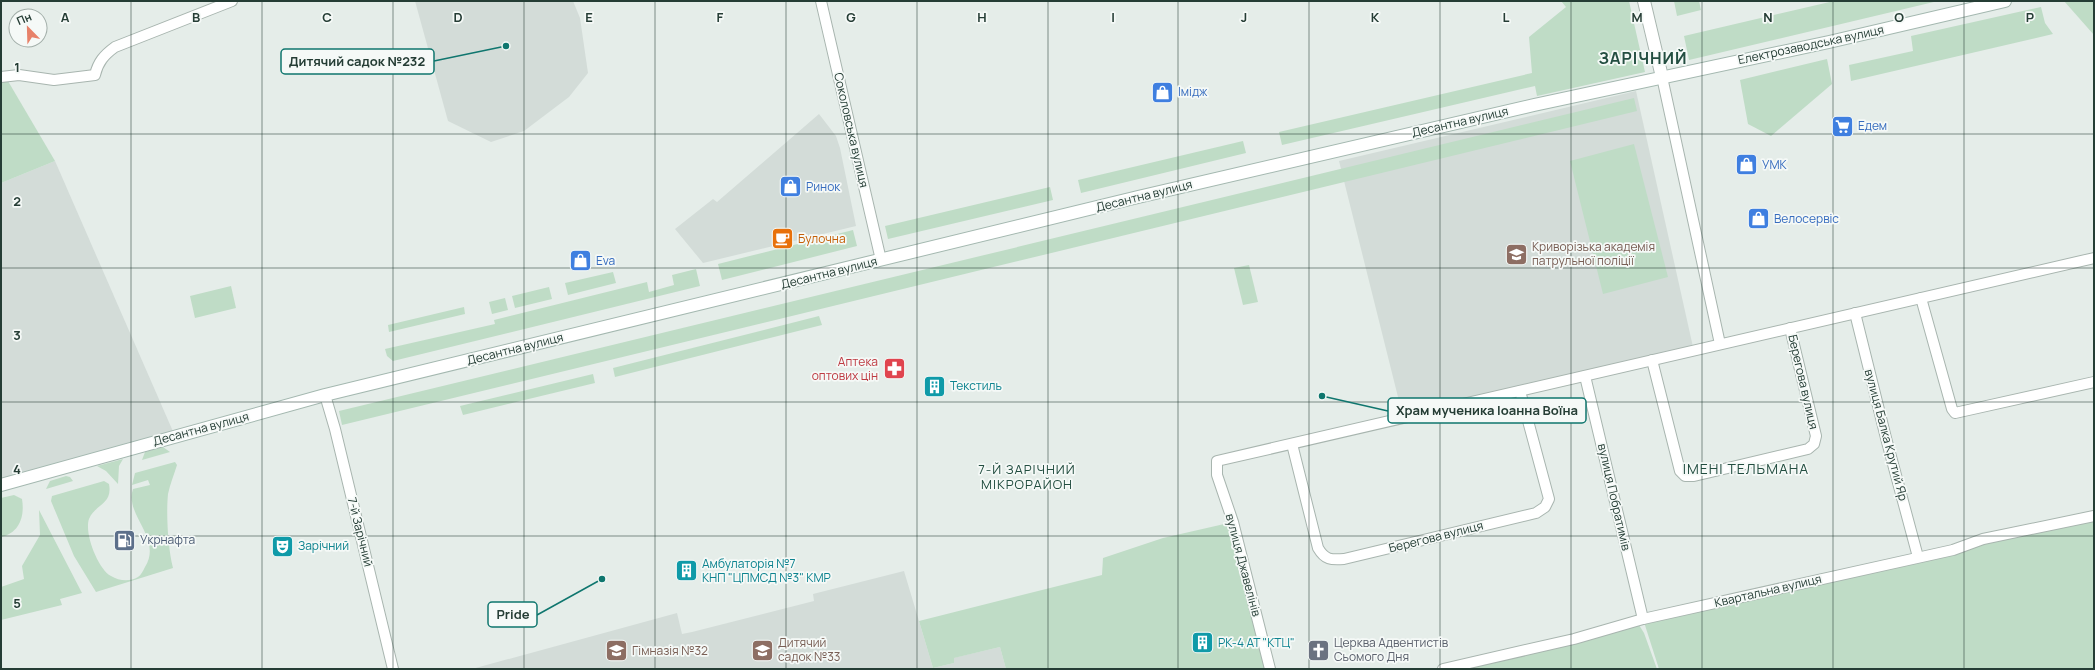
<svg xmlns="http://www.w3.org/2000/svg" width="2095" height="670" font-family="Manrope,sans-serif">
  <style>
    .built { fill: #d3dcd8 }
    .green { fill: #bfdcc6 }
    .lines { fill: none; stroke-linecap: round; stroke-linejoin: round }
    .minor-casing { stroke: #a8b5af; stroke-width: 12 }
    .tertiary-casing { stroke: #a8b5af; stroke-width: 14 }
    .secondary-casing { stroke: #a4b8b0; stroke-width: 14 }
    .minor { stroke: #fff; stroke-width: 10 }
    .tertiary { stroke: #fff; stroke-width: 12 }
    .secondary { stroke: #fff; stroke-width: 12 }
    .grid { fill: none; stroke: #253d35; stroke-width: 1; stroke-opacity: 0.55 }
    .labels { text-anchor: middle; stroke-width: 3.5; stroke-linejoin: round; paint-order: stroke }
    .street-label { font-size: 12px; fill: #253d35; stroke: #f5f9f7 }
    .shop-label { font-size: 12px; fill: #366cbe; stroke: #f5f9f7; text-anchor: start }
    .food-label { font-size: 12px; fill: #c56008; stroke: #f5f9f7; text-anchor: start }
    .education-label { font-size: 12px; fill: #785e54; stroke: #f5f9f7; text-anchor: start }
    .health-label { font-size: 12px; fill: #be3a42; stroke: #f5f9f7; text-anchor: end }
    .culture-label { font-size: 12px; fill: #0d838f; stroke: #f5f9f7; text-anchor: start }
    .service-label { font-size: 12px; fill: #4e5e75; stroke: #f5f9f7; text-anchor: start }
    .worship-label { font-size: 12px; fill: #5b616d; stroke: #f5f9f7; text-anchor: start }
    .neighbourhood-label { font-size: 13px; letter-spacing: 1px; fill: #234e41; stroke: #f5f9f7 }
    .quarter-label { font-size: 14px; letter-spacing: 1px; fill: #234e41; stroke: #f5f9f7 }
    .district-label { font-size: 16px; font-weight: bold; letter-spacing: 1px; fill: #234e41; stroke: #f5f9f7 }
    .grid-label { font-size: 13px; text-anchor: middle; font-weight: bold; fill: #253d35; stroke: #f5f9f7; stroke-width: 3.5; stroke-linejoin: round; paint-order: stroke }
    .leader { fill: none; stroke: #0f766e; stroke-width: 1.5 }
    .callout-dot { fill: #0f766e; stroke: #f5f9f7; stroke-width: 1.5 }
    .callout { fill: #f5f9f7; stroke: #0f766e; stroke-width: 1.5 }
    .callout-label { font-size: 13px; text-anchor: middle; font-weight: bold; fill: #253d35 }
  </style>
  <rect width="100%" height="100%" fill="#e5ede9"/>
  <g class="built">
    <path d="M415 1H573L580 18 588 73 569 97 524 131 491 142 448 121Z"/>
    <path d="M1636 91 1693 347 1402 413 1339 161Z"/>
    <path d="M819 114 836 136 840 148 856 226 703 263 675 229 713 199 717 202Z"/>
    <path d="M55 161 175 436 1 485V183Z"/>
    <path d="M904 571 933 668 954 663 953 658 1000 647 1006 669H472L677 613 682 634 692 632 814 601 813 594Z"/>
  </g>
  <g class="green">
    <path d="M1561 1H1629L1645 72 1537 96 1535 86 1282 145 1279 132 1532 73 1529 37 1566 7Z"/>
    <path d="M1674 1H1699L1701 10 1677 16Z"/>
    <path d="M1834 1H1938L1689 60 1684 36Z"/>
    <path d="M2064 1H2094V35Z"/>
    <path d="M2041 7 2045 23 2053 34 1851 81 1849 65 1913 51 1911 36Z"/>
    <path d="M1827 59 1832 84 1771 136 1748 124 1740 80Z"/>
    <path d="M5 76 55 161 1 183V77Z"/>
    <path d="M1634 98 1637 111 342 425 339 411Z"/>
    <path d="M1243 141 1246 153 1081 193 1078 180Z"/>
    <path d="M1634 144 1668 277 1603 294 1570 161Z"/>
    <path d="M1050 187 1053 200 888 239 885 226Z"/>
    <path d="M853 230 857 246 722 280 718 264Z"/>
    <path d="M1249 265 1258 302 1243 305 1234 268Z"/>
    <path d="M696 269 700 286 393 361 387 356 385 349 495 324 494 320 647 282 649 292 674 285 672 275Z"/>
    <path d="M613 272 616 283 568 295 565 283Z"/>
    <path d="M231 286 236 308 195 318 190 296Z"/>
    <path d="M549 287 552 299 515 308 512 296Z"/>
    <path d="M505 298 508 310 492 314 489 302Z"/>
    <path d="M464 307 465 314 389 332 388 325Z"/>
    <path d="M819 316 822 325 615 377 613 368Z"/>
    <path d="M593 374 595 383 463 415 460 406Z"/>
    <path d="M163 447 170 452 142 460 145 452Z"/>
    <path d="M123 459 119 466 118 484 106 471 97 466Z"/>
    <path d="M175 462 177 465C174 475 170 484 168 494 166 514 168 549 173 568L96 592 74 556 51 501 52 496 104 481 109 484C113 505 95 504 89 519 84 533 98 569 111 576 119 581 130 582 138 577 141 575 143 571 145 567 163 538 124 515 133 489L150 485 148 480 132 485 135 473Z"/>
    <path d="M66 476 70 477 73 481 46 489 50 481Z"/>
    <path d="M14 495 22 499C25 517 19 533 1 537V498Z"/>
    <path d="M39 510 82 593 60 599 62 605 1 620V587L24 579 22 566 40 535Z"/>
    <path d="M2094 515V669H1659L1643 619Z"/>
    <path d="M1233 522 1270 669H1006L1000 647 954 658V663L933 668 919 621 1102 575 1103 558 1163 538Z"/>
    <path d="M1639 625 1644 633 1657 669H1466L1578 643Z"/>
  </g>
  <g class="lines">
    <defs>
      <g id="minor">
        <path d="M821 1 881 260"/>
        <path d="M1 77 19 75 54 80 95 75C98 62 104 55 115 47L232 1"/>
        <path d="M1662 77 1720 344"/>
        <path d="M1921 298 1952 409 1955 413 2094 382"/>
        <path d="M1855 313 1886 438 1918 557"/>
        <path d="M1652 360 1680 471 1685 476H1694L1808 449 1814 444 1816 436 1790 328"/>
        <path d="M1585 376 1643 619"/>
        <path d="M325 395 335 429 393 669"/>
        <path d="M1292 444 1318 548C1325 560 1331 560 1344 559L1536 513 1545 507 1549 499 1520 391"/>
        <path d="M1270 669 1233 522 1217 475V461L2094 258"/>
        <path d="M1443 669 1574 639 1643 619 1953 550 1983 539 2094 516"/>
      </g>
      <path id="tertiary" d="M1644 1 1662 77"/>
      <path id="secondary" d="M1 485 325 395 1138 197 1534 105 1829 42 2005 1"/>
    </defs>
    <use href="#minor" class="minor-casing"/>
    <use href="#tertiary" class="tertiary-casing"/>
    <use href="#secondary" class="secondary-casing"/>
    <use href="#minor" class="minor"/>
    <use href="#tertiary" class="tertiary"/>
    <use href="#secondary" class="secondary"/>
  </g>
  <path class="grid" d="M131 1V669M262 1V669M393 1V669M524 1V669M655 1V669M786 1V669M917 1V669M1048 1V669M1178 1V669M1309 1V669M1440 1V669M1571 1V669M1702 1V669M1833 1V669M1964 1V669M1 134H2094M1 268H2094M1 402H2094M1 536H2094"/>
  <defs>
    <symbol id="shop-square" viewBox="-11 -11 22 22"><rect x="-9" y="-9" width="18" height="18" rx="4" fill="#3f7fe0" stroke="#f5f9f7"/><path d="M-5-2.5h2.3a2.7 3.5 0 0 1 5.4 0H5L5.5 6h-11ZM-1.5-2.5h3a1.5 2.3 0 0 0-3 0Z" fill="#fff"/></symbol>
    <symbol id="supermarket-square" viewBox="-11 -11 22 22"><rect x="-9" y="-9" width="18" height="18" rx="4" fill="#3f7fe0" stroke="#f5f9f7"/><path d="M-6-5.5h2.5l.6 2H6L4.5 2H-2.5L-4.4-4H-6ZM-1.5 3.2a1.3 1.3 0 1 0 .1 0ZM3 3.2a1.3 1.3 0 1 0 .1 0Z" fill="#fff"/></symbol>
    <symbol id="cafe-square" viewBox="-11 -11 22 22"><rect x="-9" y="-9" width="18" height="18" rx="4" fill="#e8710a" stroke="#f5f9f7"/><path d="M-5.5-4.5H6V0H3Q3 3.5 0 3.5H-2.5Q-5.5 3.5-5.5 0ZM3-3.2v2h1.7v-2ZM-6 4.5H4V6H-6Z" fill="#fff"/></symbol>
    <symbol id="university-square" viewBox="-11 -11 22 22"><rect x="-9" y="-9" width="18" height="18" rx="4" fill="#8d6e63" stroke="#f5f9f7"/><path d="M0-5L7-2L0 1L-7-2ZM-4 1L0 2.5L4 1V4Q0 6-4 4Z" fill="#fff"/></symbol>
    <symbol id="pharmacy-square" viewBox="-11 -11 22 22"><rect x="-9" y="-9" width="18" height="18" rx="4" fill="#e0444e" stroke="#f5f9f7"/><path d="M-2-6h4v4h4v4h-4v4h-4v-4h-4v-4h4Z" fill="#fff"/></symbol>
    <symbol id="building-square" viewBox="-11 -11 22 22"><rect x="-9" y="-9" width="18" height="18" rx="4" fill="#0f9aa8" stroke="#f5f9f7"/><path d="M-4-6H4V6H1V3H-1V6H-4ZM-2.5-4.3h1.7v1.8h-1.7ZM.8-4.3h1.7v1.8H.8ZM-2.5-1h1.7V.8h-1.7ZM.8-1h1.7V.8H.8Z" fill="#fff"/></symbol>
    <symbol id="fuel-square" viewBox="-11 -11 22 22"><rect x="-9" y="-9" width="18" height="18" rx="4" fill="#5c6f8a" stroke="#f5f9f7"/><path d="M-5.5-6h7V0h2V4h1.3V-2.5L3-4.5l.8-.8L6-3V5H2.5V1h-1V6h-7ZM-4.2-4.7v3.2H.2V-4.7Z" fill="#fff"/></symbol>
    <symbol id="theatre-square" viewBox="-11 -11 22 22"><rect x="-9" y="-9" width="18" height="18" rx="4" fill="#0f9aa8" stroke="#f5f9f7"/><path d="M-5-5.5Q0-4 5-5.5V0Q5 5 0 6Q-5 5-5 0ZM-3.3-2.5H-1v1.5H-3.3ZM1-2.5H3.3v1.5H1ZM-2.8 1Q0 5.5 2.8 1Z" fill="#fff"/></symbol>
    <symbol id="school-square" viewBox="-11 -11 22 22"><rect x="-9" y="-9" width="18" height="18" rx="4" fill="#8d6e63" stroke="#f5f9f7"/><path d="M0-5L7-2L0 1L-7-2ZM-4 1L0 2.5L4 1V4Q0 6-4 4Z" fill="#fff"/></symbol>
    <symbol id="church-square" viewBox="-11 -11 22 22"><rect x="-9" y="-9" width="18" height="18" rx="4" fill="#6b7280" stroke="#f5f9f7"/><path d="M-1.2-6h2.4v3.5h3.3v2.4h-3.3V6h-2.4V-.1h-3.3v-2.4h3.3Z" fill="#fff"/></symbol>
  </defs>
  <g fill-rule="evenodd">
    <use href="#shop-square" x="1150" y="80" width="25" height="25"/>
    <use href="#supermarket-square" x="1830" y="114" width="25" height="25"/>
    <use href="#shop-square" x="1734" y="152" width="25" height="25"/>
    <use href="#shop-square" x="778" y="174" width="25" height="25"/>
    <use href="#shop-square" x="1746" y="206" width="25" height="25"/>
    <use href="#cafe-square" x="770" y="226" width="25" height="25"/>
    <use href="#university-square" x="1504" y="242" width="25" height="25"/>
    <use href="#shop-square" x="568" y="248" width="25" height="25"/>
    <use href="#pharmacy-square" x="882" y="356" width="25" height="25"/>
    <use href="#building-square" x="922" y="374" width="25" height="25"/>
    <use href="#fuel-square" x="112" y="528" width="25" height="25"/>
    <use href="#theatre-square" x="270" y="534" width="25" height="25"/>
    <use href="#building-square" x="674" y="558" width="25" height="25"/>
    <use href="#building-square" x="1190" y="630" width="25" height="25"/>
    <use href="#school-square" x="750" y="638" width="25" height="25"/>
    <use href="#church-square" x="1306" y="638" width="25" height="25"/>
    <use href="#school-square" x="604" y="638" width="25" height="25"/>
  </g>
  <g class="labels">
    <g class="street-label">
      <text transform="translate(1811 45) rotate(-12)" y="4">Електрозаводська вулиця</text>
      <text transform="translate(1460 122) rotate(-13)" y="4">Десантна вулиця</text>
      <text transform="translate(851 130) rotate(77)" y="4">Соколовська вулиця</text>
      <text transform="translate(1144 196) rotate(-14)" y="4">Десантна вулиця</text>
      <text transform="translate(829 273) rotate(-14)" y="4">Десантна вулиця</text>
      <text transform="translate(515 349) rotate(-14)" y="4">Десантна вулиця</text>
      <text transform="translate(1803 382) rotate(77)" y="4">Берегова вулиця</text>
      <text transform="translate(201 429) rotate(-15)" y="4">Десантна вулиця</text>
      <text transform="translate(1886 435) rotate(75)" y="4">вулиця Балка Крутий Яр</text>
      <text transform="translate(1614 497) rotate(77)" y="4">вулиця Побратимів</text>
      <text transform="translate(360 532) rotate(76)" y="4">7-й Зарічний</text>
      <text transform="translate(1436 537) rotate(-14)" y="4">Берегова вулиця</text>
      <text transform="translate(1243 565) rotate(75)" y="4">вулиця Джавелінів</text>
      <text transform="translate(1768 591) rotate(-13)" y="4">Квартальна вулиця</text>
    </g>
    <g class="shop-label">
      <text x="1178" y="96">Імідж</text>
      <text x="1858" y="130">Едем</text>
      <text x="1762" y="169">УМК</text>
      <text x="806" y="191">Ринок</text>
      <text x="1774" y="223">Велосервіс</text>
      <text x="596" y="265">Eva</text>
    </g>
    <g class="food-label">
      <text x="798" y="243">Булочна</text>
    </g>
    <g class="education-label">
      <text x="1532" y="251">Криворізька академія<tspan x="1532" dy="14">патрульної поліції</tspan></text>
      <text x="778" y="647">Дитячий<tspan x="778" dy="14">садок №33</tspan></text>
      <text x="632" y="655">Гімназія №32</text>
    </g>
    <g class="health-label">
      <text x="878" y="366">Аптека<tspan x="878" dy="14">оптових цін</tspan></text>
    </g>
    <g class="culture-label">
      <text x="950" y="390">Текстиль</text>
      <text x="298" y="550">Зарічний</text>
      <text x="702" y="568">Амбулаторія №7<tspan x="702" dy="14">КНП "ЦПМСД №3" КМР</tspan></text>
      <text x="1218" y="647">РК-4 АТ "КТЦ"</text>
    </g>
    <g class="service-label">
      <text x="140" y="544">Укрнафта</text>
    </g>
    <g class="worship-label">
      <text x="1334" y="647">Церква Адвентистів<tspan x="1334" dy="14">Сьомого Дня</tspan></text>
    </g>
    <g class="neighbourhood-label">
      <text x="1027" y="474">7-Й ЗАРІЧНИЙ<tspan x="1027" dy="15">МІКРОРАЙОН</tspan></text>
    </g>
    <g class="quarter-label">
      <text x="1746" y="474">ІМЕНІ ТЕЛЬМАНА</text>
    </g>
    <g class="district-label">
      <text x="1643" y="64">ЗАРІЧНИЙ</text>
    </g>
  </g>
  <g class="grid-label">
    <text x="65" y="22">A</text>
    <text x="196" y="22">B</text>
    <text x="327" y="22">C</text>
    <text x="458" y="22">D</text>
    <text x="589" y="22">E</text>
    <text x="720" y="22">F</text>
    <text x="851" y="22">G</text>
    <text x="982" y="22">H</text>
    <text x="1113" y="22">I</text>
    <text x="1244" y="22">J</text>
    <text x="1375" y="22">K</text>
    <text x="1506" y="22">L</text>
    <text x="1637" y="22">M</text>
    <text x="1768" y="22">N</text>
    <text x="1899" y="22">O</text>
    <text x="2030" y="22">P</text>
    <text x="17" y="72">1</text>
    <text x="17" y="206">2</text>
    <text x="17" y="340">3</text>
    <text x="17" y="474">4</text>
    <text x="17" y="608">5</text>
  </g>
  <path class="leader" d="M506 46L434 61M1322 396L1388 411M602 579L537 615"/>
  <g class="callout-dot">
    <circle cx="506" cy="46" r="4"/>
    <circle cx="1322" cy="396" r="4"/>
    <circle cx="602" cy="579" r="4"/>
  </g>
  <g class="callout">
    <rect x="281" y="49" width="153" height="25" rx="4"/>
    <rect x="1388" y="398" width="198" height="25" rx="4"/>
    <rect x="488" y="602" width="49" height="25" rx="4"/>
  </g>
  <g class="callout-label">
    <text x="357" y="66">Дитячий садок №232</text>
    <text x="1487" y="415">Храм мученика Іоанна Воїна</text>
    <text x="513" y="619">Pride</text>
  </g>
  <rect width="2095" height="670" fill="none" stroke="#253d35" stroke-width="4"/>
  <g transform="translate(28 28) rotate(337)"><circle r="19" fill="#f5f9f7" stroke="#a2aea9"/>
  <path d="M0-3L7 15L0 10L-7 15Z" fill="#e78169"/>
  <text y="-6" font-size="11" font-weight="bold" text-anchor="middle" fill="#253d35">Пн</text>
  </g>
</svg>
